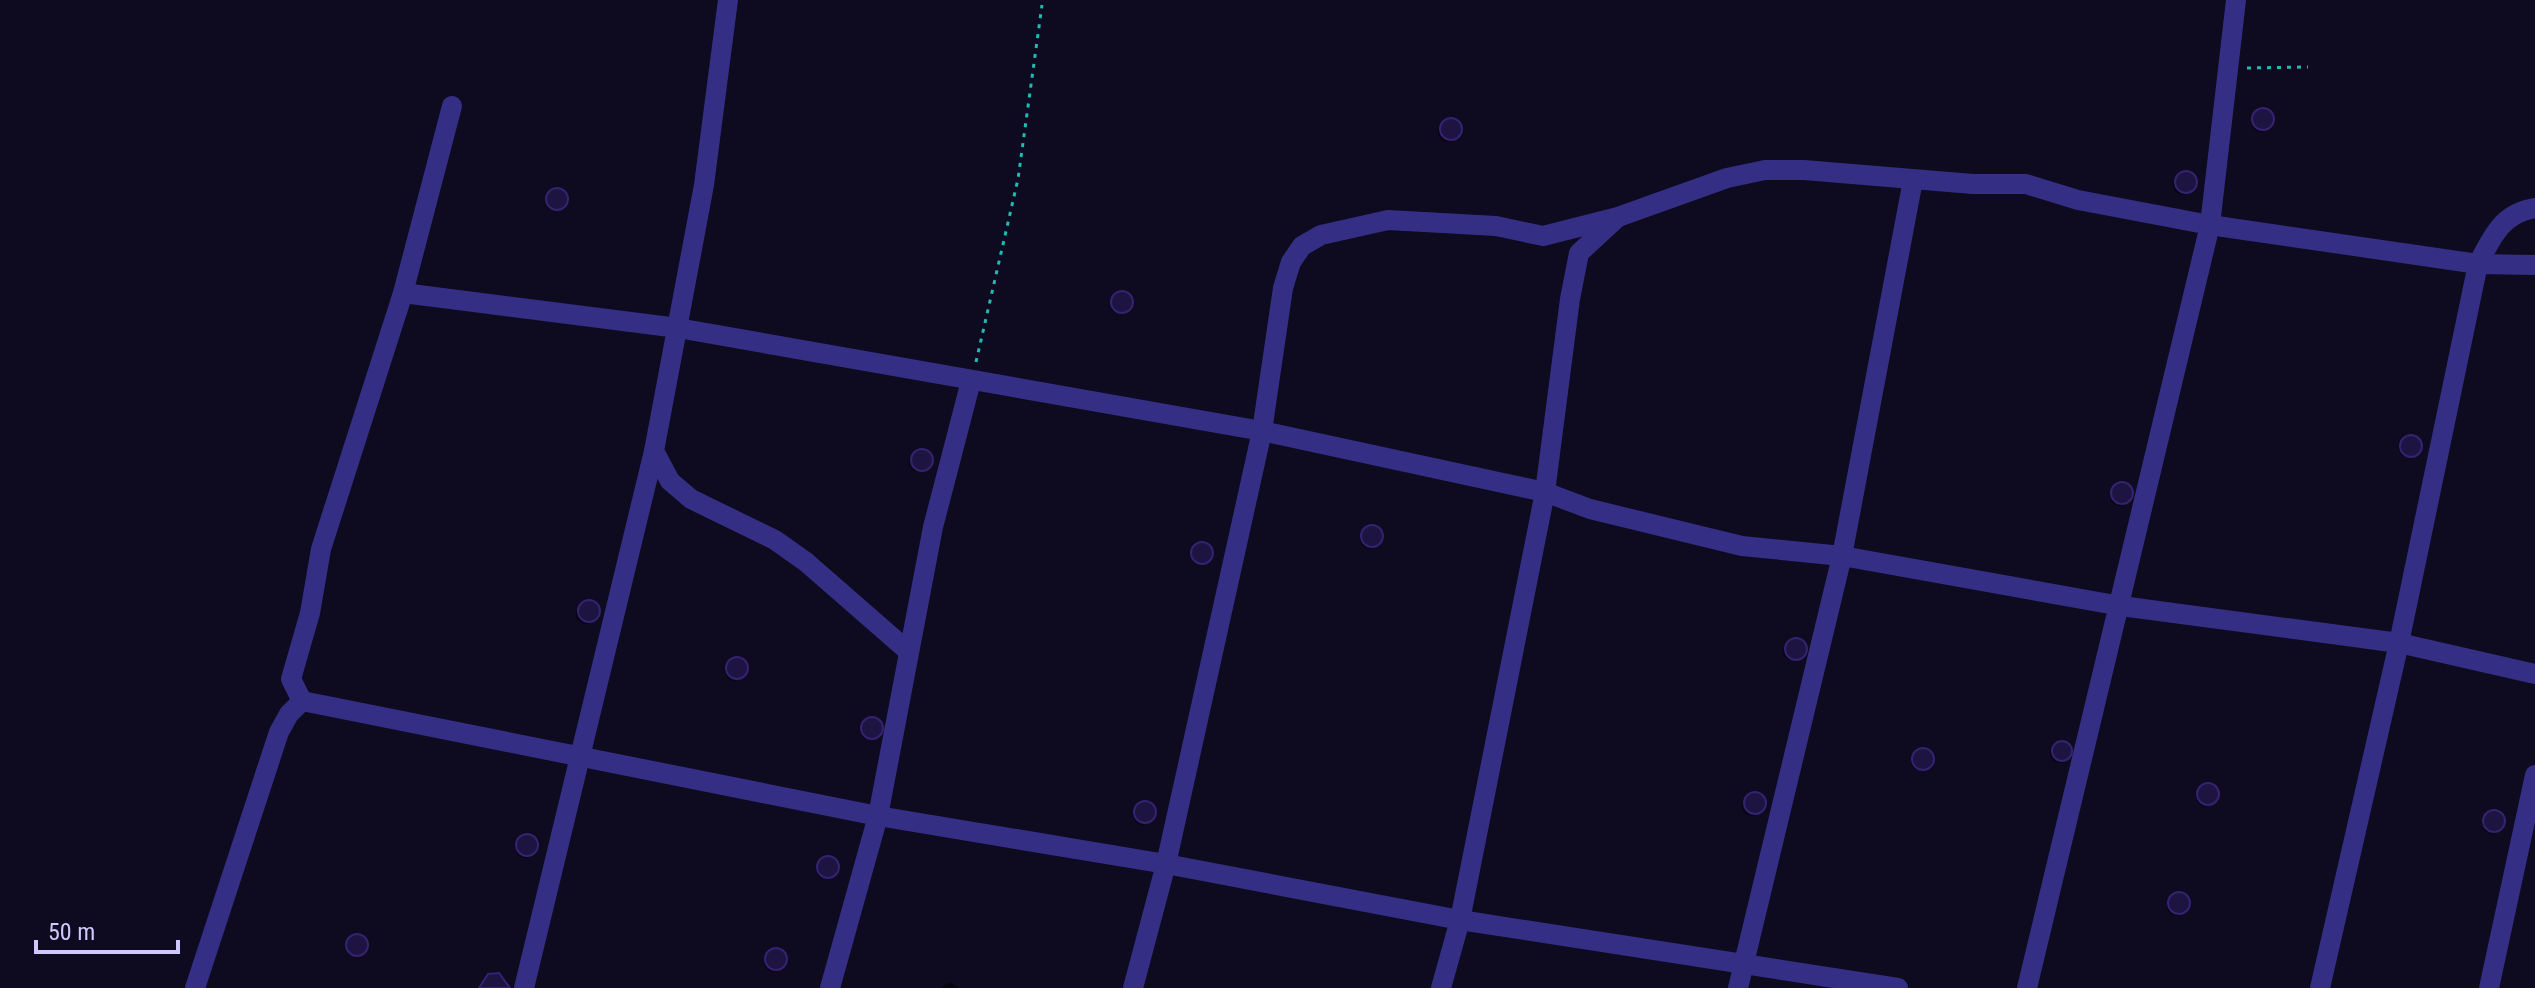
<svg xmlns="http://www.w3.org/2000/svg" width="2535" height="988" font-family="'Roboto Condensed',sans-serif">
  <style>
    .shadow { fill: #0007 }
    .building { fill: #1e1442; stroke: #342371; stroke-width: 2 }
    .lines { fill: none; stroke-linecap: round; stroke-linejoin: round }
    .path { stroke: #20bbb4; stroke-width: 3; stroke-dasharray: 4 6; stroke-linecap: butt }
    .minor { stroke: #342f84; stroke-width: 20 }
  </style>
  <rect width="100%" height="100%" fill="#0e0a1f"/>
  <g class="shadow">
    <circle cx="2261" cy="122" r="10"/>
    <circle cx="1448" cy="132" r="10"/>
    <circle cx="2183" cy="185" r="10"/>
    <circle cx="555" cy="201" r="10"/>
    <circle cx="1120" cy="304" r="10"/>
    <circle cx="2409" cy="448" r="10"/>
    <circle cx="919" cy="462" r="10"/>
    <circle cx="2120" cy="496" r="10"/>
    <circle cx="1370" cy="539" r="10"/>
    <circle cx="1200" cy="555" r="10"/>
    <circle cx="586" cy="614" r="10"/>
    <circle cx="1793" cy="651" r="10"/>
    <circle cx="735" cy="671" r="10"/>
    <circle cx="870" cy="730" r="10"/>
    <circle cx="2060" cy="753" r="10"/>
    <circle cx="1921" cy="761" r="10"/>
    <circle cx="2206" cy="797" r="10"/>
    <circle cx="1752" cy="806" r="10"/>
    <circle cx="1143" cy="815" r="10"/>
    <circle cx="2492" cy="824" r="10"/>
    <circle cx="525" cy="848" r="10"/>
    <circle cx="826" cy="869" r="10"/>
    <circle cx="2177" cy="906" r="10"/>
    <circle cx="355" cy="947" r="10"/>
    <circle cx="774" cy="962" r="10"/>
    <path d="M952 983 959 988H942L946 984Z"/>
  </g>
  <g class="building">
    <circle cx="2263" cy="119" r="11"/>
    <circle cx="1451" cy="129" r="11"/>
    <circle cx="2186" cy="182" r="11"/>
    <circle cx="557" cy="199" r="11"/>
    <circle cx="1122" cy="302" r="11"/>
    <circle cx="2411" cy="446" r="11"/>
    <circle cx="922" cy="460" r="11"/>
    <circle cx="2122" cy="493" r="11"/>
    <circle cx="1372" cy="536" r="11"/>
    <circle cx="1202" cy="553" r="11"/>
    <circle cx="589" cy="611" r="11"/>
    <circle cx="1796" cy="649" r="11"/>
    <circle cx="737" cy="668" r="11"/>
    <circle cx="872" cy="728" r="11"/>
    <circle cx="2062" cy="751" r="10"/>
    <circle cx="1923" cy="759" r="11"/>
    <circle cx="2208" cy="794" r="11"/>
    <circle cx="1755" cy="803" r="11"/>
    <circle cx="1145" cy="812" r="11"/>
    <circle cx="2494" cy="821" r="11"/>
    <circle cx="527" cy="845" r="11"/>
    <circle cx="828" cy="867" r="11"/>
    <circle cx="2179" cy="903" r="11"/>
    <circle cx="357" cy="945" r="11"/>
    <circle cx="776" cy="959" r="11"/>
    <path d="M499 973 510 988H479L488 974Z"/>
  </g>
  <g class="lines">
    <g class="path">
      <path d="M2247 68 2308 67"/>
      <path d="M976 362 1018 179 1042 5"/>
    </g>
    <g class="minor">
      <path d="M403 293 678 328 1262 431 1545 492 1590 509 1742 546 1842 556 2121 606 2399 643 2535 674"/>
      <path d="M654 451 670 481 691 499 775 540 806 562 908 651"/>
      <path d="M302 701 878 816 1166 864 1460 920 1898 988"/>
      <path d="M302 701 291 679 310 613 321 549 403 293 452 106"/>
      <path d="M195 988 279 732 289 714 302 701"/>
      <path d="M524 988 654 451 704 185 728 0"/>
      <path d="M830 988 878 816 933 527 971 381"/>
      <path d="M1133 988 1166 864 1262 431 1283 288 1291 262 1302 246 1321 235 1388 220 1496 226 1543 236 1618 217 1727 178 1765 170H1804L1973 184H2026L2078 200 2210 225 2478 264 2535 265"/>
      <path d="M1441 988 1460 920 1545 492 1570 299 1579 253 1617 218"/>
      <path d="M1738 988 1842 556 1913 180"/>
      <path d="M2027 988 2210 225 2236 0"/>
      <path d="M2320 988 2399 643 2478 264C2492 237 2502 213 2535 208"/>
      <path d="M2489 988 2535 775"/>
    </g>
  </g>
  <path d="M36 940v12h142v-12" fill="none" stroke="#cfc8ff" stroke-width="4"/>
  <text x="48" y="940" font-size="24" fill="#cfc8ff" stroke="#0e0a1f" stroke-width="6" paint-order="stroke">50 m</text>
</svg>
